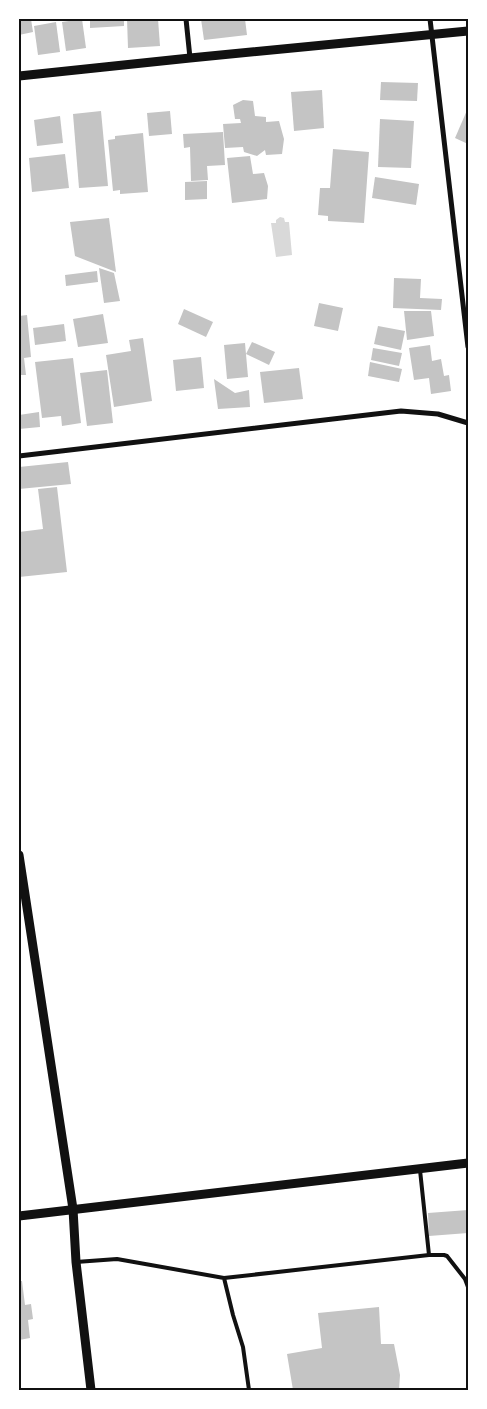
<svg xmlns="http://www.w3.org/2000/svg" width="487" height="1409" font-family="'Titillium Web',sans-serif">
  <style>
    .water { fill: #d9d9d9 }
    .building { fill: #c4c4c4 }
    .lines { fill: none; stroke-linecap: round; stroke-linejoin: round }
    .service { stroke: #111; stroke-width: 4 }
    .minor { stroke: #111; stroke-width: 5 }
    .tertiary { stroke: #111; stroke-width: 9 }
    .neatline { fill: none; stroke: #111; stroke-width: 2 }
  </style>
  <rect width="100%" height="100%" fill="#fff"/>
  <path class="water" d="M280 217 284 218 285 222H289L292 255 276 257 271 223H276V220Z"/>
  <g class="building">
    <path d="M19 19H31L33 32 19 35Z"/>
    <path d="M82 19 86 48 66 51 62 22Z"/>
    <path d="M90 19H124V26L90 28Z"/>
    <path d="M127 19H158L160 46 128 48Z"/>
    <path d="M201 19H245L247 35 204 40Z"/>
    <path d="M56 22 60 52 38 55 34 26Z"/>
    <path d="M381 82 418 83 417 101 380 100Z"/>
    <path d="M322 90 324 128 294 131 291 92Z"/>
    <path d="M243 100 253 101 255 116 266 117V122L279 121 284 139 282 154 266 155 265 150 257 156 244 152 243 147 225 148 223 124 241 123 240 119H235L233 105Z"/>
    <path d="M468 108V144L455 138Z"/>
    <path d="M101 111 108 186 79 188 73 114Z"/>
    <path d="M170 111 172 134 149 136 147 113Z"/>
    <path d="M60 116 63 143 37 146 34 120Z"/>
    <path d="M380 119 414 121 411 168 378 167Z"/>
    <path d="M223 132 225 165 207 166 208 180 191 181 190 147 184 148 183 134Z"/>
    <path d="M143 133 148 192 120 194V190L113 191 108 140 115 139V136Z"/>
    <path d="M333 149 369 152 364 223 328 221V216L318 215 320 188H330Z"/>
    <path d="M65 154 69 188 32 192 29 158Z"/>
    <path d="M250 156 253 174 264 173 268 186 267 199 232 203 227 158Z"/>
    <path d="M375 177 419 184 416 205 372 198Z"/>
    <path d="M207 181V199L185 200V182Z"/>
    <path d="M109 218 116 272 75 256 70 222Z"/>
    <path d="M99 268 114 273 120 301 104 303Z"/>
    <path d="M97 271 98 282 66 286 65 275Z"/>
    <path d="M394 278 421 279 420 298 442 299 441 310 393 308Z"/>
    <path d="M319 303 343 308 338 331 314 326Z"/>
    <path d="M184 309 213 322 206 337 178 324Z"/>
    <path d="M404 311H431L434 336 407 340Z"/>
    <path d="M103 314 108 343 78 347 73 319Z"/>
    <path d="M27 315 31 357 24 358 26 375H19V316Z"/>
    <path d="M64 324 66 341 35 345 33 328Z"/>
    <path d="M378 326 405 331 401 350 374 344Z"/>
    <path d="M143 338 152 401 114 407 106 355 131 351 129 340Z"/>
    <path d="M252 342 275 352 269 365 246 354Z"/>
    <path d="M245 343 248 377 227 379 224 345Z"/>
    <path d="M430 345 432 361 441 359 444 376 449 375 451 391 431 394 429 378 414 380 409 348Z"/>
    <path d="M373 348 402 353 399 366 371 360Z"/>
    <path d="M201 357 204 388 176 391 173 360Z"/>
    <path d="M73 358 81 423 62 426 61 416 42 418 35 362Z"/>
    <path d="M370 362 402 369 399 382 368 376Z"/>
    <path d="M299 368 303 399 264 403 260 372Z"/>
    <path d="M107 370 113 423 87 426 80 373Z"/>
    <path d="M214 379 235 393 249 390 250 407 218 409Z"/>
    <path d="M39 412 40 427 19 429V415Z"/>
    <path d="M68 462 71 484 19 489V467Z"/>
    <path d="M57 487 67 572 19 577V532L43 529 38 489Z"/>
    <path d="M468 1210V1233L429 1236 428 1213Z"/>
    <path d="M19 1281H22L25 1305 31 1304 33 1319 28 1320 30 1338 19 1340Z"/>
    <path d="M379 1307 381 1344H394L400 1375 399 1390H293L287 1354 322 1348 318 1313Z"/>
  </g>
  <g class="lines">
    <g class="service">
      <path d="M429 1255H444L447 1256 465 1279 468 1287"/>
      <path d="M76 1262 117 1259 224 1278 233 1315 243 1347 249 1390"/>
      <path d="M224 1278 429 1255 420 1170"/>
    </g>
    <g class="minor">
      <path d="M186 19 190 58"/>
      <path d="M430 19 468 347"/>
      <path d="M19 456 401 411 438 414 468 423"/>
    </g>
    <g class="tertiary">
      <path d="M19 76 190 58 468 31"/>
      <path d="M19 855 73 1209 76 1262 91 1390"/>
      <path d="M19 1216 468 1163"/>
    </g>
  </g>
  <rect width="487" height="1409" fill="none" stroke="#ffffff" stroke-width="40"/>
  <rect x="20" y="20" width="447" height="1369" class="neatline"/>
</svg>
